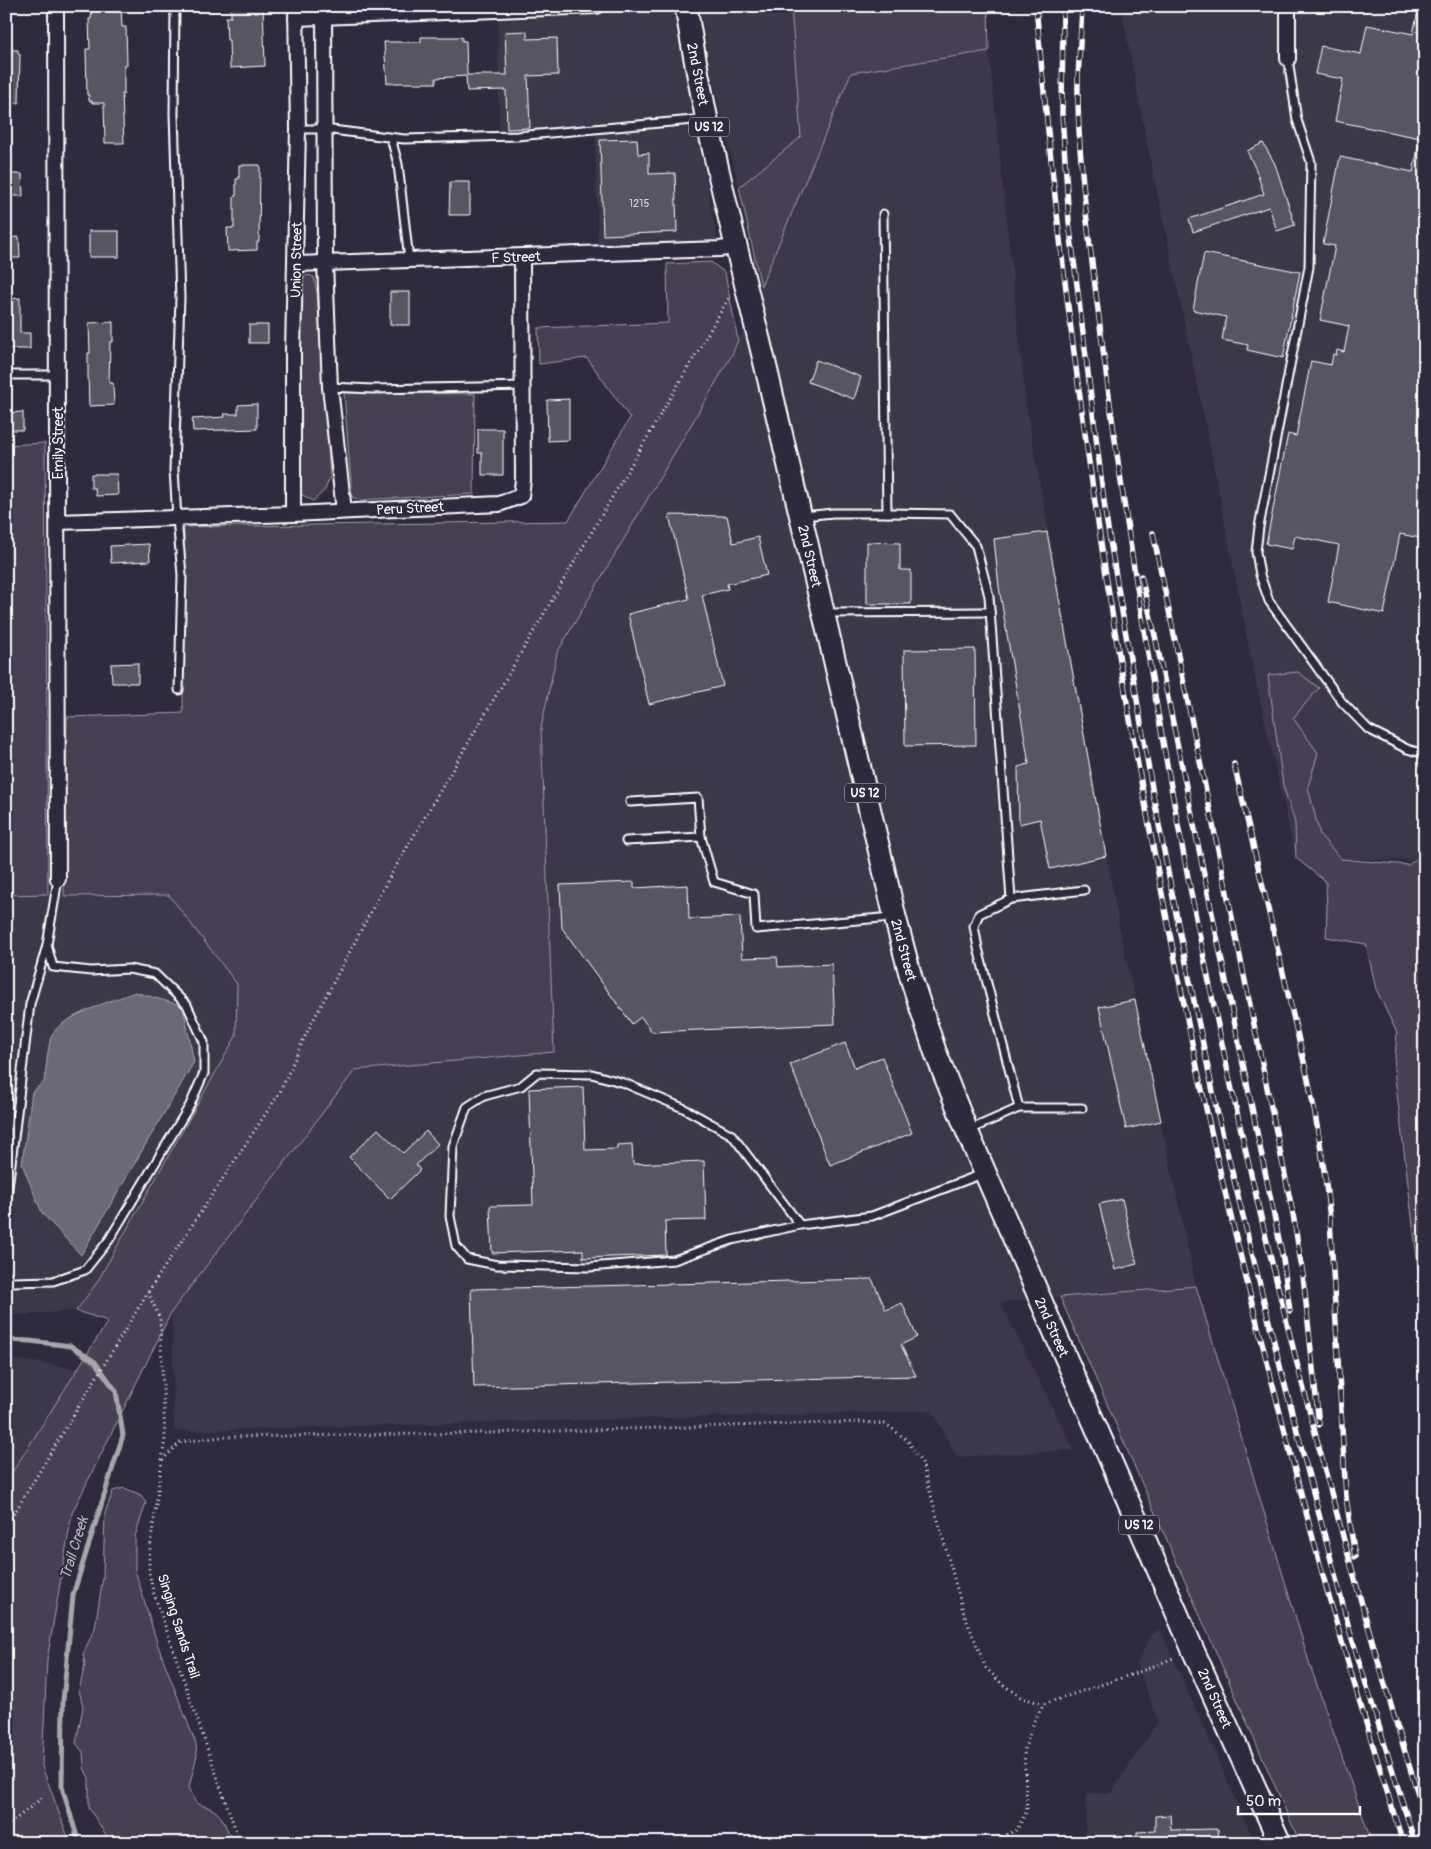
<svg xmlns="http://www.w3.org/2000/svg" width="1431" height="1849" font-family="Pangolin,sans-serif">
  <style>
    .built { fill: #3c3749 }
    .green { fill: #464152; stroke: #a2a0a8 }
    .water { fill: #6d6a77; stroke: #a7a6ad }
    .lines { fill: none; stroke-linecap: round; stroke-linejoin: round }
    .stream { stroke: #a7a6ad; stroke-width: 5 }
    .building { fill: #595564; stroke: #fff }
    .lane-casing { stroke: #fff; stroke-width: 11 }
    .street-casing { stroke: #fff; stroke-width: 18 }
    .primary-casing { stroke: #fff; stroke-width: 25 }
    .path { stroke: #fff; stroke-width: 3; stroke-dasharray: 1 4; stroke-linecap: butt }
    .lane { stroke: #2f2a3d; stroke-width: 7 }
    .street { stroke: #2f2a3d; stroke-width: 14 }
    .primary { stroke: #2f2a3d; stroke-width: 21 }
    .rail-casing { stroke: #fff; stroke-width: 5.5 }
    .rail { stroke: #2f2a3d; stroke-width: 4; stroke-dasharray: 11; stroke-linecap: butt }
    .labels { text-anchor: middle; stroke-width: 4; stroke-linejoin: round; paint-order: stroke }
    .number-label { font-size: 11px; fill: #d6d4d8 }
    .shield { fill: #2f2a3d; stroke: #c1bfc5; stroke-width: 1 }
    .shield-label { font-size: 12px; font-weight: bold; fill: #fff }
    .street-label { font-size: 14px; fill: #fff; stroke: #2f2a3d }
    .water-label { font-size: 15px; font-style: italic; fill: #b6b4bb; stroke: #2f2a3d }
  </style>
  <rect width="100%" height="100%" fill="#2f2a3d"/>
  <filter id="ink" filterUnits="userSpaceOnUse"><feTurbulence type="fractalNoise" baseFrequency=".02" numOctaves="2"/><feDisplacementMap in="SourceGraphic" scale="10" xChannelSelector="R" yChannelSelector="G"/><feConvolveMatrix kernelMatrix="1 2 1 2 8 2 1 2 1" color-interpolation-filters="sRGB"/></filter>
  <g filter="url(#ink)">
    <g class="built">
      <path d="M588 6H673L718 243 598 249 595 129 499 137 498 18 587 16Z"/>
      <path d="M700 6H791L801 137 739 187 709 64Z"/>
      <path d="M1121 6H1425V860L1296 858 1254 673 1205 422 1147 143Z"/>
      <path d="M989 51 1026 405 1120 930 1196 1286 1000 1302 1074 1450 957 1457 932 1411 174 1431 172 1311 355 1070 554 1052 541 728 557 653 732 355 851 73Z"/>
      <path d="M48 894 65 896 169 895 237 984 236 1036 96 1284 76 1311 6 1316V895Z"/>
      <path d="M6 1360H21L78 1369 6 1482Z"/>
      <path d="M1160 1629 1255 1843H1084L1087 1793H1111L1158 1722 1137 1663 1151 1635Z"/>
    </g>
    <g class="green">
      <path d="M791 6H988L989 51 851 73 761 286 739 187 801 137Z"/>
      <path d="M711 262 725 273 738 340 732 355 557 653 541 728 554 1052 355 1070 172 1311 72 1513 47 1660 42 1766 70 1843H6V1482L108 1321 76 1311 96 1284 236 1036 237 984 169 895 64 896 67 717 183 713 184 527 568 521 630 418 587 358 539 364 538 328 668 323 667 264Z"/>
      <path d="M308 275 314 277 317 292 330 477 325 490 313 501 299 493 300 304 303 278Z"/>
      <path d="M344 393 475 394 474 494 360 500 352 497Z"/>
      <path d="M45 443 48 894 6 895V445Z"/>
      <path d="M1298 672 1319 688 1293 718 1318 753 1308 787 1320 835 1341 859 1408 865 1425 853V1324L1394 1069 1397 1033 1376 989 1366 944 1326 937 1327 909 1326 882 1296 858 1295 823 1283 785 1268 675Z"/>
      <path d="M1196 1286 1310 1665 1372 1843H1300L1060 1297Z"/>
      <path d="M124 1488 141 1495 146 1503 135 1536V1570L158 1646 196 1744 197 1755 189 1787 196 1803C213 1809 219 1810 226 1827 229 1833 231 1837 231 1843H111L89 1808V1778L84 1768 83 1752 76 1743 83 1707 79 1690 85 1665 83 1654 95 1628 103 1577 105 1513 113 1491Z"/>
    </g>
    <path class="water" d="M135 992 183 1006 194 1062 81 1255 42 1213 22 1164 32 1092 44 1082C46 1072 48 1043 52 1035 61 1016 115 1000 135 992Z"/>
    <g class="lines">
      <path class="stream" d="M6 1340 30 1341 71 1346 95 1362 116 1391 123 1435 73 1595 63 1701 62 1787 79 1843"/>
    </g>
    <g class="building">
      <path d="M92 6H121L122 27H126L127 65H124V94H122L124 143H105L104 103H92V101H89V95H87L86 49H90L89 19H91Z"/>
      <path d="M231 6H263L265 66 230 68 229 40H227L226 17H231Z"/>
      <path d="M1419 6H1425V139L1335 121 1343 79 1315 74 1321 46 1361 54 1367 25 1413 34Z"/>
      <path d="M527 31V39L557 38 558 75 528 76 530 128 507 129 506 90 467 91 466 76 436 78V83H387L384 42H421V37H462V41H466L467 75H507L505 32Z"/>
      <path d="M6 50H18V54H20L19 103H6Z"/>
      <path d="M637 139 638 154 649 153V174L675 173 677 232 603 235 600 140Z"/>
      <path d="M1263 143 1275 164 1295 225 1277 231 1269 207 1193 232 1189 219 1264 194 1256 170 1247 151Z"/>
      <path d="M1419 144 1425 145V539L1400 534 1384 614 1328 602 1339 545 1295 536 1292 549 1266 544 1288 434 1296 436 1311 361 1331 365 1333 354 1336 355 1337 350 1344 352 1349 326 1320 320 1335 246 1323 244 1340 157 1413 172Z"/>
      <path d="M239 165H260L259 242H257V250L228 251 227 228H234V196H236V179H239Z"/>
      <path d="M6 174H22L23 196H6Z"/>
      <path d="M450 182H470V215H449Z"/>
      <rect x="89" y="231" width="30" height="26"/>
      <path d="M19 237 20 258H6V238Z"/>
      <path d="M1204 253 1300 272 1283 358 1247 350 1248 345 1222 340 1226 317 1193 310Z"/>
      <rect x="390" y="292" width="20" height="33"/>
      <path d="M20 298V333H30V349H6V299Z"/>
      <path d="M113 322V342H110L109 383H113L114 405 89 406 88 374V353H90L89 323Z"/>
      <rect x="249" y="325" width="19" height="18"/>
      <path d="M816 360 861 377 854 399 808 382Z"/>
      <path d="M569 399V440L548 441 547 400Z"/>
      <path d="M257 404V429L193 431 192 419 225 417 224 414H238V405Z"/>
      <path d="M23 412V430H6V413Z"/>
      <path d="M478 429H503V475H482V453H478Z"/>
      <path d="M91 474H117L118 495 96 496 95 488H91Z"/>
      <path d="M669 515 727 516 733 543 758 537 767 575 727 584 728 589 702 595 723 686 649 704 628 614 689 599Z"/>
      <path d="M1047 532 1106 856 1050 869 1040 819 1019 824 1018 767 1029 764 999 587 994 539Z"/>
      <path d="M867 542 900 543V570H911V604H867Z"/>
      <path d="M149 544 150 561 111 563 110 546Z"/>
      <path d="M975 649 976 745 905 746 904 650Z"/>
      <path d="M138 663V683H112L111 664Z"/>
      <path d="M634 882V888L688 885 689 919 740 917 742 958 777 957 778 967 832 964 835 1024 652 1032 641 1017 632 1024 562 928 560 885Z"/>
      <path d="M1135 1000 1161 1121 1126 1129 1099 1007Z"/>
      <path d="M845 1043 855 1068 882 1057 912 1133 830 1165 790 1064Z"/>
      <path d="M583 1087 585 1150 617 1149V1145L632 1144 633 1164 704 1161 706 1220 665 1221 666 1255 583 1258V1250L492 1253 490 1206 533 1205 529 1089Z"/>
      <path d="M378 1129 403 1153 426 1131 438 1144 416 1165 420 1170 390 1199 349 1157Z"/>
      <path d="M1122 1199 1137 1264 1115 1270 1099 1204Z"/>
      <path d="M872 1279 886 1310 902 1303 917 1337 901 1345 916 1376 474 1387 471 1289Z"/>
      <path d="M1170 1815 1171 1830 1218 1829 1219 1843H1137V1832L1155 1831V1816Z"/>
    </g>
    <g class="lines">
      <defs>
        <g id="lane">
          <path d="M175 6 174 114 180 298 174 470 177 518 182 575 179 690"/>
          <path d="M1288 59 1297 120 1311 162 1309 267 1259 527 1256 552 1260 575 1269 601 1342 702 1368 729 1407 749 1425 754"/>
          <path d="M298 129H324L404 139 517 136 704 119"/>
          <path d="M391 138 398 164 409 260"/>
          <path d="M6 375H58"/>
          <path d="M330 387 373 389 523 386"/>
          <path d="M887 513 950 514 976 546 989 596 1011 899 1084 890"/>
          <path d="M803 516 833 513H887L883 214"/>
          <path d="M826 613 990 612"/>
          <path d="M630 802 698 798 701 837"/>
          <path d="M626 841 701 837 714 882 754 894 756 929 892 917"/>
          <path d="M1011 899 979 914 974 926 978 948 1019 1108"/>
          <path d="M969 1130 1019 1108H1082"/>
          <path d="M6 1205 30 1004 47 945 58 879"/>
          <path d="M800 1225 732 1135 683 1108 624 1083 592 1074 537 1073 521 1086 484 1096 467 1107 453 1146 450 1216 456 1246 467 1259 497 1265 589 1267 674 1260 732 1240 800 1225 872 1216 982 1174"/>
          <path d="M6 1274 12 1282 53 1281 85 1270 109 1240 190 1105 204 1073V1042L187 1005 155 974 129 969 91 971 53 967 47 945"/>
        </g>
        <g id="street">
          <path d="M56 6 58 879"/>
          <path d="M324 6 325 263 330 387 344 511"/>
          <path d="M296 18 597 6"/>
          <path d="M1288 59V6"/>
          <path d="M296 264 719 249 736 247"/>
          <path d="M293 514V350L298 129 296 6"/>
          <path d="M58 522 293 514 499 504 521 496 523 480 522 257"/>
        </g>
        <path id="primary" d="M686 6C705 129 737 248 766 368 809 551 851 734 895 917L912 981 935 1051 967 1131 1193 1650 1280 1843"/>
      </defs>
      <use href="#lane" class="lane-casing"/>
      <use href="#street" class="street-casing"/>
      <use href="#primary" class="primary-casing"/>
      <g class="path">
        <path d="M148 1292 160 1319 165 1438 149 1556V1572L153 1591 240 1843"/>
        <path d="M162 1460 181 1442 221 1437 487 1433 863 1422 886 1424 908 1441 922 1463 964 1614 986 1668 1002 1684 1022 1698 1044 1704"/>
        <path d="M6 1527 148 1292 280 1092 306 1034 385 885 730 296"/>
        <path d="M6 1827 44 1796"/>
        <path d="M988 1843 1017 1830 1027 1810 1024 1751 1034 1721 1044 1704 1139 1672 1176 1657"/>
      </g>
      <use href="#lane" class="lane"/>
      <use href="#street" class="street"/>
      <use href="#primary" class="primary"/>
      <defs>
        <g id="rail">
          <path d="M1036 6C1062 301 1104 593 1160 883 1182 997 1205 1112 1233 1225 1261 1341 1291 1457 1322 1572 1347 1663 1375 1753 1403 1843"/>
          <path d="M1063 6 1062 114 1069 221 1106 517 1153 794 1180 934 1217 1111 1281 1370 1350 1632 1415 1843"/>
          <path d="M1082 6C1081 31 1079 56 1078 80 1077 154 1088 229 1097 302 1111 416 1127 529 1146 642 1191 917 1250 1190 1322 1459 1354 1578 1387 1698 1425 1816"/>
          <path d="M1153 533 1293 1214 1303 1275 1319 1425"/>
          <path d="M1141 576 1156 640 1283 1259 1290 1311"/>
          <path d="M1234 764 1308 1079C1318 1125 1325 1171 1330 1219L1346 1497 1355 1557"/>
        </g>
      </defs>
      <use href="#rail" class="rail-casing"/>
      <use href="#rail" class="rail"/>
    </g>
  </g>
  <g class="labels">
    <g class="number-label">
      <text x="639" y="207">1215</text>
    </g>
    <g class="shield">
      <rect x="689" y="117.5" width="40" height="19" rx="4"/>
      <rect x="845" y="783.5" width="40" height="19" rx="4"/>
      <rect x="1119" y="1515.5" width="40" height="19" rx="4"/>
    </g>
    <g class="shield-label">
      <text x="709" y="131">US 12</text>
      <text x="865" y="797">US 12</text>
      <text x="1139" y="1529">US 12</text>
    </g>
    <g class="street-label">
      <text transform="translate(698 74) rotate(79)" y="5">2nd Street</text>
      <text transform="translate(516 257) rotate(-2)" y="5">F Street</text>
      <text transform="translate(296 260) rotate(-89)" y="5">Union Street</text>
      <text transform="translate(58 443) rotate(-90)" y="5">Emily Street</text>
      <text transform="translate(410 508) rotate(-3)" y="5">Peru Street</text>
      <text transform="translate(810 556) rotate(77)" y="5">2nd Street</text>
      <text transform="translate(904 950) rotate(75)" y="5">2nd Street</text>
      <text transform="translate(1052 1327) rotate(66)" y="5">2nd Street</text>
      <text transform="translate(179 1626) rotate(72)" y="5">Singing Sands Trail</text>
      <text transform="translate(1215 1698) rotate(66)" y="5">2nd Street</text>
    </g>
    <g class="water-label">
      <text transform="translate(74 1548) rotate(-73)" y="5">Trail Creek</text>
    </g>
  </g>
  <rect width="1431" height="1849" fill="none" stroke="#2f2a3d" stroke-width="25"/>
  <rect x="12" y="12" width="1406" height="1824" fill="none" stroke="#fff" stroke-width="2" filter="url(#ink)"/>
  <path d="M1238 1806v8h122v-8" fill="none" stroke="#ffffff" stroke-width="2.5"/>
  <text x="1246" y="1806" font-size="15" fill="#ffffff" stroke="#2f2a3d" stroke-width="4" paint-order="stroke">50 m</text>
</svg>
